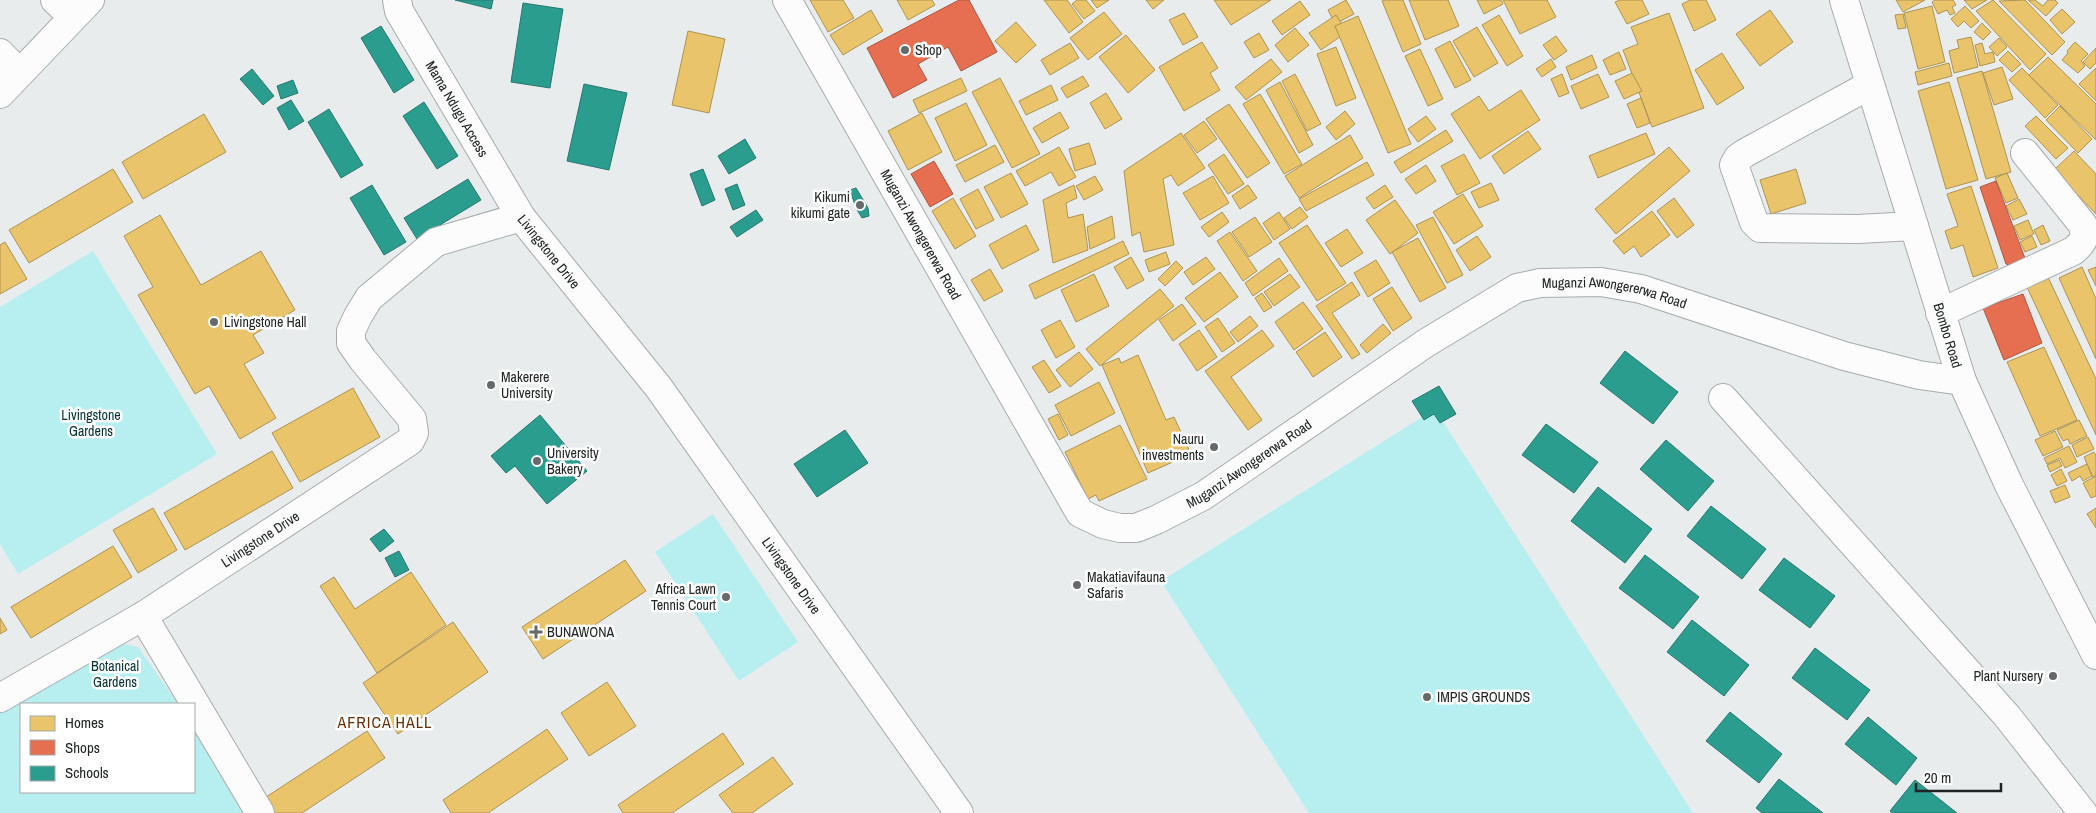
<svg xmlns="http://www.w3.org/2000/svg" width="2096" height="813" font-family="'Archivo Narrow',sans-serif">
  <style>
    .green { fill: #b7eff1 }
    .homes { fill: #e9c46a; stroke: #ad9455 }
    .shops { fill: #e76f51; stroke: #ab5843 }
    .schools { fill: #2a9d8f; stroke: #27786f }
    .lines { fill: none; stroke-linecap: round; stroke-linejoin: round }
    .minor-casing { stroke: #a8abab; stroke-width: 30 }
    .major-casing { stroke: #a8abab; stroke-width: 30 }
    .minor { stroke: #fcfcfc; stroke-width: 28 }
    .major { stroke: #fcfcfc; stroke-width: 28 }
    .poi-dot { fill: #666969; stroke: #fff; stroke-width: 2 }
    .labels { text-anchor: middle; stroke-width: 5; stroke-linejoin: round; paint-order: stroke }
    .poi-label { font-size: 14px; fill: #202323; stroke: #fff; text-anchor: start }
    .street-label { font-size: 14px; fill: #202323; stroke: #fff }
    .park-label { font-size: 14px; fill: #003233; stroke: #fff }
    .quarter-label { font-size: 16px; letter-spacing: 1px; fill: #6a2d02; stroke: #fff }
  </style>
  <rect width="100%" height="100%" fill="#e8ecec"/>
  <g class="green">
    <path d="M93 251 217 454 18 574 0 544V307Z"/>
    <path d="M1435 409 1693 813H1309L1161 581Z"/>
    <path d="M713 514 798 642 739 681 655 552Z"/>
    <path d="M123 644 138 647 178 704H21V792H194V729L246 813H0V709L103 646Z"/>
  </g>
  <g class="homes">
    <path d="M810 0H843L854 18 828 32Z"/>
    <path d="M897 0H932L935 5 908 20Z"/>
    <path d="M1044 0H1067L1083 22 1069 33Z"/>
    <path d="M1077 0H1086L1095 11 1084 19 1072 4Z"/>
    <path d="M1091 0H1109L1097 8Z"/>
    <path d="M1146 0H1164L1153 9Z"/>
    <path d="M1214 0H1271L1231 25Z"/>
    <path d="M1346 0 1354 14 1335 24 1328 10Z"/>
    <path d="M1385 0H1403L1421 44 1403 52 1382 1Z"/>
    <path d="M1409 0H1448L1459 26 1425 40Z"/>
    <path d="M1477 0H1501L1503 4 1484 14Z"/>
    <path d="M1503 0H1547L1556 17 1520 34Z"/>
    <path d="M1620 0H1642L1649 14 1627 24 1615 2Z"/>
    <path d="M1690 0H1706L1716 20 1694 31 1682 4Z"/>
    <path d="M1896 0H1925L1903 12Z"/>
    <path d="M1935 0H1953L1956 5 1952 7 1955 13 1950 15 1947 10 1938 14 1932 2Z"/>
    <path d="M1964 0H1987L1972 9Z"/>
    <path d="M1993 0 2046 54 2030 70 1976 11Z"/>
    <path d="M2025 0 2065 42 2052 55 1999 1Z"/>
    <path d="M2028 0H2035L2043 6 2048 0H2055L2058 3 2046 16Z"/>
    <path d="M1300 1 1310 15 1282 35 1272 21Z"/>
    <path d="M1932 6 1945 62 1918 69 1904 13Z"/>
    <path d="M1965 6 1979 21 1971 28 1964 21 1958 27 1951 19Z"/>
    <path d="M2062 9 2075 22 2062 34 2050 20Z"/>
    <path d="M871 10 883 31 843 55 830 35Z"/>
    <path d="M1770 10 1793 42 1760 66 1736 34Z"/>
    <path d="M1104 12 1122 34 1088 60 1070 38Z"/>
    <path d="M1184 13 1198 37 1183 45 1169 20Z"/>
    <path d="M1669 13 1704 108 1652 127 1623 50 1638 44 1631 27Z"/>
    <path d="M1903 14 1906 28 1898 29 1895 15Z"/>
    <path d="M1336 15 1347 32 1321 50 1309 33Z"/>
    <path d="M1499 15 1523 56 1507 66 1482 25Z"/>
    <path d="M1358 16 1411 144 1388 153 1335 26Z"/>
    <path d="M1016 22 1036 45 1016 63 995 41Z"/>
    <path d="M1982 23 1991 32 1983 40 1974 32Z"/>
    <path d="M1477 27 1498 63 1474 77 1453 41Z"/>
    <path d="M1295 28 1309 45 1288 62 1275 45Z"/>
    <path d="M688 31 725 39 709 113 672 105Z"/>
    <path d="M1259 33 1269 50 1254 58 1244 42Z"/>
    <path d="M1126 35 1155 70 1128 93 1099 57Z"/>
    <path d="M1556 36 1567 51 1554 60 1543 45Z"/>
    <path d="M1971 37 1978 67 1954 73 1949 51 1959 48 1957 40Z"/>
    <path d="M1999 38 2007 47 1997 56 1989 47Z"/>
    <path d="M1450 41 1471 80 1455 88 1435 49Z"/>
    <path d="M1202 42 1218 68 1210 73 1220 90 1184 111 1159 67Z"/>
    <path d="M2075 42 2088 54 2081 61 2085 66 2078 73 2062 60 2068 53 2067 51Z"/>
    <path d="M1070 43 1079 58 1050 75 1041 60Z"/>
    <path d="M1982 43 1985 54 1993 52 1995 62 1980 66 1975 45Z"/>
    <path d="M1336 47 1356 98 1336 106 1317 54Z"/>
    <path d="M2096 48V63L2090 69 2083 62Z"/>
    <path d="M1420 49 1443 99 1428 106 1405 56Z"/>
    <path d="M2008 51 2021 64 2012 72 1999 60Z"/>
    <path d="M1619 52 1626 69 1610 75 1603 60Z"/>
    <path d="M1722 53 1744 88 1717 105 1695 70Z"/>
    <path d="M1592 55 1597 68 1571 80 1566 67Z"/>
    <path d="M2048 57 2096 104V140L2029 75Z"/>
    <path d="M1271 59 1282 72 1246 100 1235 87Z"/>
    <path d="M1551 59 1556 67 1542 77 1536 69Z"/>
    <path d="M1949 63 1952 76 1918 85 1915 72Z"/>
    <path d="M2002 67 2013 99 1994 105 1983 73Z"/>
    <path d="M2022 68 2058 105 2045 118 2009 80Z"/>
    <path d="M2096 68V101L2079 84Z"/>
    <path d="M1982 71 2011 172 1986 179 1957 78Z"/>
    <path d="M1632 73 1642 91 1624 99 1615 81Z"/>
    <path d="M1295 74 1321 124 1307 131 1282 81Z"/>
    <path d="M1562 74 1569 93 1559 97 1551 79Z"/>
    <path d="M1598 74 1609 97 1581 109 1571 86Z"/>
    <path d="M1083 76 1089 86 1067 98 1061 88Z"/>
    <path d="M961 78 967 91 919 113 913 100Z"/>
    <path d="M1000 78 1040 154 1012 168 972 92Z"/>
    <path d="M1280 82 1313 145 1299 153 1266 90Z"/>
    <path d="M1949 82 1978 180 1946 189 1918 91Z"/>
    <path d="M1051 85 1058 100 1026 115 1019 101Z"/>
    <path d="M1521 90 1540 120 1480 159 1451 114 1479 96 1489 111Z"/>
    <path d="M1106 93 1122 119 1105 129 1090 103Z"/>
    <path d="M1260 94 1302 164 1284 174 1243 104Z"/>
    <path d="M1641 98 1650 123 1637 128 1627 104Z"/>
    <path d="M966 103 987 145 955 161 935 118Z"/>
    <path d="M1229 104 1270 163 1247 178 1206 119Z"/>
    <path d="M2060 106 2092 139 2078 153 2046 120Z"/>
    <path d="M1345 111 1355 124 1336 140 1326 127Z"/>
    <path d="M1060 112 1069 128 1042 143 1033 128Z"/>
    <path d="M922 113 942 152 908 170 888 131Z"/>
    <path d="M204 114 226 152 143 199 122 162Z"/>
    <path d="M1426 116 1436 129 1418 142 1408 129Z"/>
    <path d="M2036 116 2068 148 2056 159 2025 126Z"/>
    <path d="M1204 121 1217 139 1197 153 1184 135Z"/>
    <path d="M1446 130 1453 141 1401 173 1394 162Z"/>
    <path d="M1528 131 1541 149 1504 174 1492 156Z"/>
    <path d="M1181 133 1205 168 1178 186 1171 175 1163 179 1174 245 1144 252 1140 232 1132 236 1124 171Z"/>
    <path d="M1646 133 1655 154 1598 178 1589 156Z"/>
    <path d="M1350 135 1363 158 1299 198 1285 176Z"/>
    <path d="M1089 143 1096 164 1075 171 1069 149Z"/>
    <path d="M995 145 1004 162 965 182 956 165Z"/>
    <path d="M1059 147 1076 177 1059 186 1051 172 1025 186 1016 171Z"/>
    <path d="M1669 147 1690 171 1616 234 1595 209Z"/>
    <path d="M2074 151 2096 174V214L2054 170Z"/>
    <path d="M1224 154 1244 184 1228 194 1208 165Z"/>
    <path d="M1464 154 1480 183 1457 195 1441 166Z"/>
    <path d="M1367 162 1374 175 1306 211 1299 199Z"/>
    <path d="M1426 165 1436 181 1416 194 1405 179Z"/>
    <path d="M113 169 133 202 29 263 9 230Z"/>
    <path d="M1796 169 1806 203 1771 214 1760 180Z"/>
    <path d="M1011 173 1028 204 1001 218 984 187Z"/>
    <path d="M2007 173 2018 198 2006 203 1995 178Z"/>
    <path d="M1095 176 1103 190 1084 200 1076 186Z"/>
    <path d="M1213 176 1229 203 1200 220 1183 193Z"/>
    <path d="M1491 183 1499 200 1479 208 1471 192Z"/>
    <path d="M1074 185 1077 198 1066 203 1068 218 1083 214 1088 250 1053 263 1043 200Z"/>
    <path d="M1248 185 1257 198 1240 209 1232 196Z"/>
    <path d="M1385 185 1393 197 1374 209 1366 198Z"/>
    <path d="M1971 186 1998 268 1973 277 1963 245 1951 249 1945 231 1958 226 1947 194Z"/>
    <path d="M978 189 994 220 976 229 960 199Z"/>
    <path d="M1463 194 1483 226 1454 244 1433 212Z"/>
    <path d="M953 198 976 236 955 249 932 211Z"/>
    <path d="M1674 198 1694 225 1677 238 1657 211Z"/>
    <path d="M2019 199 2027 214 2013 220 2006 206Z"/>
    <path d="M1395 200 1418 233 1390 254 1366 220Z"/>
    <path d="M1300 207 1308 217 1292 229 1284 218Z"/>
    <path d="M1652 211 1670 235 1641 257 1634 246 1624 254 1613 241Z"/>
    <path d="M1222 212 1229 222 1209 237 1201 227Z"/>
    <path d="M1279 212 1290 229 1274 240 1263 223Z"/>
    <path d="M160 215 201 285 261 251 295 310 253 335 264 353 244 364 276 418 240 439 209 386 195 394 138 295 153 287 124 236Z"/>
    <path d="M1112 216 1115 238 1090 249 1087 227Z"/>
    <path d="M1255 217 1272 242 1249 257 1232 232Z"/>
    <path d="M1433 217 1463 275 1447 283 1416 225Z"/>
    <path d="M2028 220 2034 234 2020 240 2014 226Z"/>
    <path d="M1026 225 1039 250 1002 269 989 245Z"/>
    <path d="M1307 225 1346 283 1317 301 1279 243Z"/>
    <path d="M2043 225 2050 241 2041 245 2034 230Z"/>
    <path d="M1347 229 1363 253 1341 267 1325 243Z"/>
    <path d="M1230 232 1257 271 1243 281 1217 241Z"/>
    <path d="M1477 236 1491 257 1470 271 1456 250Z"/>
    <path d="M2032 236 2037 247 2025 252 2020 242Z"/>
    <path d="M1418 238 1446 288 1420 302 1392 252Z"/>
    <path d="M1123 241 1129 254 1035 299 1029 285Z"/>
    <path d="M5 242 27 279 0 294V245Z"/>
    <path d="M1166 252 1170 264 1149 272 1145 260Z"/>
    <path d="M1131 257 1144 280 1127 289 1114 267Z"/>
    <path d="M1206 257 1215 269 1193 285 1184 272Z"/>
    <path d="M1279 258 1288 271 1253 296 1245 283Z"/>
    <path d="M1376 260 1390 283 1368 297 1354 273Z"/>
    <path d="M1176 261 1183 268 1165 286 1158 279Z"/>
    <path d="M2082 267 2096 299V359L2059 278Z"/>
    <path d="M2096 267V286L2088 270Z"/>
    <path d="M990 269 1003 291 984 301 971 280Z"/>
    <path d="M1220 272 1238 297 1204 322 1185 298Z"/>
    <path d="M1094 274 1109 306 1076 322 1061 290Z"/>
    <path d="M1290 274 1300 287 1274 306 1264 292Z"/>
    <path d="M2047 275 2096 379V435L2026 285Z"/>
    <path d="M1352 282 1360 295 1332 313 1360 354 1352 359 1316 306Z"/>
    <path d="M1392 287 1412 318 1393 331 1373 299Z"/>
    <path d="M1160 289 1174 306 1100 366 1086 349Z"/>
    <path d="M1262 293 1272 307 1264 312 1255 298Z"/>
    <path d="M1303 302 1323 329 1294 350 1275 322Z"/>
    <path d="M1182 304 1196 324 1173 341 1159 320Z"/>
    <path d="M1250 316 1258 326 1238 342 1230 332Z"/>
    <path d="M1218 318 1235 343 1222 352 1205 327Z"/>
    <path d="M1060 320 1075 347 1056 358 1041 330Z"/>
    <path d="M1383 324 1391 333 1367 353 1360 345Z"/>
    <path d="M1199 330 1217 357 1197 371 1179 344Z"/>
    <path d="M1262 330 1274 346 1231 377 1262 420 1248 430 1205 371Z"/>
    <path d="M1325 332 1342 357 1313 377 1296 352Z"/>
    <path d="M2044 347 2077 420 2040 436 2007 362Z"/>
    <path d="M1079 352 1093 369 1070 387 1056 370Z"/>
    <path d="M1138 355 1166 420 1174 417 1191 454 1148 473 1102 365 1119 358 1121 363Z"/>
    <path d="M1044 360 1061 386 1049 393 1032 367Z"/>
    <path d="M1099 382 1115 413 1071 436 1055 405Z"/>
    <path d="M353 388 380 437 300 482 272 433Z"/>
    <path d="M1058 414 1068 435 1059 440 1048 419Z"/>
    <path d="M2079 420 2087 436 2070 444 2068 439 2063 441 2057 430Z"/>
    <path d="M1120 425 1147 479 1099 501 1096 495 1088 499 1065 452Z"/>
    <path d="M2055 431 2063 447 2043 456 2035 440Z"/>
    <path d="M2088 437 2094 449 2077 457 2072 445Z"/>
    <path d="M2069 446 2077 462 2065 468 2060 458 2047 464 2044 458Z"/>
    <path d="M272 451 293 488 185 550 164 513Z"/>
    <path d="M2094 452 2096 456V475L2093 477 2084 457Z"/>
    <path d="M2059 460 2062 466 2050 472 2047 465Z"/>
    <path d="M2087 464 2092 476 2083 481 2080 476 2072 481 2068 473Z"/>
    <path d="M2061 469 2067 481 2057 486 2051 475Z"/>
    <path d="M2096 476V496L2091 498 2083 483Z"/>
    <path d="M2065 485 2070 497 2055 503 2050 491Z"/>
    <path d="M153 508 177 550 138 573 113 530Z"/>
    <path d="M2096 508V528L2087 514Z"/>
    <path d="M113 546 132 577 31 638 11 607Z"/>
    <path d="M625 560 646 591 543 659 522 627Z"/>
    <path d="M411 572 446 625 377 673 320 586 334 577 355 609Z"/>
    <path d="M0 618 7 630 0 634Z"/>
    <path d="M453 622 488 672 398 734 363 683Z"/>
    <path d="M607 682 636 726 589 756 561 713Z"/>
    <path d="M547 729 568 759 488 813H451L443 800Z"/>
    <path d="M367 731 385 758 302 813H269L260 801Z"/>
    <path d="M723 733 744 764 672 813H623L618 805Z"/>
    <path d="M773 757 793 784 752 813H733L719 795Z"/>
  </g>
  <g class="shops">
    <path d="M959 0H969L997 52 961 71 948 47 918 64 927 80 893 98 867 48Z"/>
    <path d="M934 161 953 194 930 207 911 174Z"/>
    <path d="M1996 181 2026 261 2013 266 2006 264 1980 187Z"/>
    <path d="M2023 294 2042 343 2004 360 1983 308Z"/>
  </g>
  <g class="schools">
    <path d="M455 0H493L491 9Z"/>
    <path d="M523 3 563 9 550 88 511 82Z"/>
    <path d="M381 26 414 80 394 93 361 38Z"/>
    <path d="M252 69 274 96 263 105 240 79Z"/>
    <path d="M293 80 298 93 281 99 277 86Z"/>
    <path d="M584 84 627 93 609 170 567 161Z"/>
    <path d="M291 100 304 121 289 130 277 108Z"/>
    <path d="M424 102 458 156 437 169 403 116Z"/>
    <path d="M329 109 363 165 341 178 308 122Z"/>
    <path d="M745 139 756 158 729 174 718 156Z"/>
    <path d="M703 169 715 200 702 206 690 174Z"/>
    <path d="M468 179 481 200 417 239 404 218Z"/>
    <path d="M737 184 745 205 733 210 725 189Z"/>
    <path d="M372 185 406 242 384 255 350 198Z"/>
    <path d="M856 188 868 208 869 216 862 218 856 208 850 190Z"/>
    <path d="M756 210 763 220 737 237 730 227Z"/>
    <path d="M1625 351 1678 392 1653 424 1600 383Z"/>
    <path d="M1439 386 1456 414 1440 423 1434 414 1424 420 1412 401Z"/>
    <path d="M540 415 587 471 547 504 515 466 506 473 491 456Z"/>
    <path d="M1546 424 1598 462 1574 493 1522 455Z"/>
    <path d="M845 430 868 463 817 497 794 464Z"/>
    <path d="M1666 440 1714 481 1688 511 1640 469Z"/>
    <path d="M1598 487 1652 529 1625 563 1571 521Z"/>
    <path d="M1711 506 1766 549 1742 579 1687 536Z"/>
    <path d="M384 529 394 541 380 552 370 539Z"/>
    <path d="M399 551 409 570 395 577 385 558Z"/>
    <path d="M1645 555 1699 597 1673 629 1619 588Z"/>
    <path d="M1784 558 1835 596 1810 628 1759 590Z"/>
    <path d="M1692 620 1749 665 1724 696 1667 652Z"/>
    <path d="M1815 648 1870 690 1847 720 1792 678Z"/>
    <path d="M1730 712 1782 754 1759 783 1706 741Z"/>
    <path d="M1868 717 1917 758 1896 785 1845 744Z"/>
    <path d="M1779 779 1823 813H1762L1756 808Z"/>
    <path d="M1915 780 1957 813H1893L1890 811Z"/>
  </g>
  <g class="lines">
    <defs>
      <g id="minor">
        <path d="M55 0 73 17"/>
        <path id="s1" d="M397 0 399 11 521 217 659 388 959 813"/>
        <path id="s2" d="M787 0 1080 513 1103 524 1120 528H1136L1156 520 1203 496 1426 343 1517 288 1540 283 1601 282 1641 289 1844 356 1919 375 1962 381"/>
        <path d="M0 53 19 73"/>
        <path d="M1870 85 1745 153 1738 158 1734 165 1754 222 1760 228 1858 229 1914 226"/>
        <path d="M0 94 90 0"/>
        <path d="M1940 313 2073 251C2083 243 2086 238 2083 225L2025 153"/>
        <path d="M1723 398 2007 716 2083 813"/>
        <path d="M143 616 260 813"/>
        <path id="s3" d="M0 698 143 616 410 441 414 433 412 419 363 360 351 343V331L358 316 369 298 436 242 521 217"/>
      </g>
      <g id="major">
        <path id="s4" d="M1844 0 1962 381 2009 485 2096 655"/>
      </g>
    </defs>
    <use href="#minor" class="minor-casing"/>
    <use href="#major" class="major-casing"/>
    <use href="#minor" class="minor"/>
    <use href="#major" class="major"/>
  </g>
  <g class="poi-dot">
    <circle cx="905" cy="50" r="5"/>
    <circle cx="860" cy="205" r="5"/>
    <circle cx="214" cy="322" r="5"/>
    <circle cx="491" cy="385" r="5"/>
    <circle cx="1214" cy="447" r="5"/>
    <circle cx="537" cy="461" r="5"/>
    <circle cx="1077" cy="585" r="5"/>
    <circle cx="726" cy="597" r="5"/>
    <path d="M533.5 624.5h5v5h5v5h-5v5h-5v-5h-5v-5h5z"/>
    <circle cx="2053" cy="676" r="5"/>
    <circle cx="1427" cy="697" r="5"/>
  </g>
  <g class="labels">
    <g class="poi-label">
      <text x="915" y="55">Shop</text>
      <text x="850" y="202" text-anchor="end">Kikumi<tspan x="850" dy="16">kikumi gate</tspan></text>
      <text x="224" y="327">Livingstone Hall</text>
      <text x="501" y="382">Makerere<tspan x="501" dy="16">University</tspan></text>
      <text x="1204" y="444" text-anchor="end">Nauru<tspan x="1204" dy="16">investments</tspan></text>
      <text x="547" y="458">University<tspan x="547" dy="16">Bakery</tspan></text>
      <text x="1087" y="582">Makatiavifauna<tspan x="1087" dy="16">Safaris</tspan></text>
      <text x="716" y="594" text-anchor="end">Africa Lawn<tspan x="716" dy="16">Tennis Court</tspan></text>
      <text x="547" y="637">BUNAWONA</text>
      <text x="2043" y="681" text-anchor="end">Plant Nursery</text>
      <text x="1437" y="702">IMPIS GROUNDS</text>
    </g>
    <g class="street-label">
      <text dy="5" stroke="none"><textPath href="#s1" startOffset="125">Mama Ndugu Access</textPath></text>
      <text dy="5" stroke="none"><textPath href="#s2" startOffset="270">Muganzi Awongererwa Road</textPath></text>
      <text dy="5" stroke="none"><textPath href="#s1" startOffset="295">Livingstone Drive</textPath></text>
      <text dy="5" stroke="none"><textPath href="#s2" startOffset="1200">Muganzi Awongererwa Road</textPath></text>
      <text dy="5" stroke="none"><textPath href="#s4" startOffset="351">Bombo Road</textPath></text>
      <text dy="5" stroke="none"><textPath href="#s2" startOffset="780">Muganzi Awongererwa Road</textPath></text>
      <text dy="5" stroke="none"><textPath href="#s3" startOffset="305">Livingstone Drive</textPath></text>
      <text dy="5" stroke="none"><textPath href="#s1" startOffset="700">Livingstone Drive</textPath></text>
    </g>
    <g class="park-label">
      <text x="91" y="420">Livingstone<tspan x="91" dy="16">Gardens</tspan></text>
      <text x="115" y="671">Botanical<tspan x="115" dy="16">Gardens</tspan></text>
    </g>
    <g class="quarter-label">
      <text x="385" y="728">AFRICA HALL</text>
    </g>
  </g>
  <rect x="20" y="703" width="175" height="90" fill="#ffffff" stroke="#a6a7a7"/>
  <rect x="30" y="716" width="25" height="15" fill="#e9c46a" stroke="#a6a7a7"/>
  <text x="65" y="728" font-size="15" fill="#202323">Homes</text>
  <rect x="30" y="740" width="25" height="15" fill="#e76f51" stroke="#a6a7a7"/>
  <text x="65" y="753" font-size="15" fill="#202323">Shops</text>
  <rect x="30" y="766" width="25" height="15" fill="#2a9d8f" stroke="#a6a7a7"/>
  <text x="65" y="778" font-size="15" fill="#202323">Schools</text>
  <path d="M1916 783v8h85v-8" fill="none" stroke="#202323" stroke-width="2.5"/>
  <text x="1924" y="783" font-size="15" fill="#202323" stroke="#ffffff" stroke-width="4" paint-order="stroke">20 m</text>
</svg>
